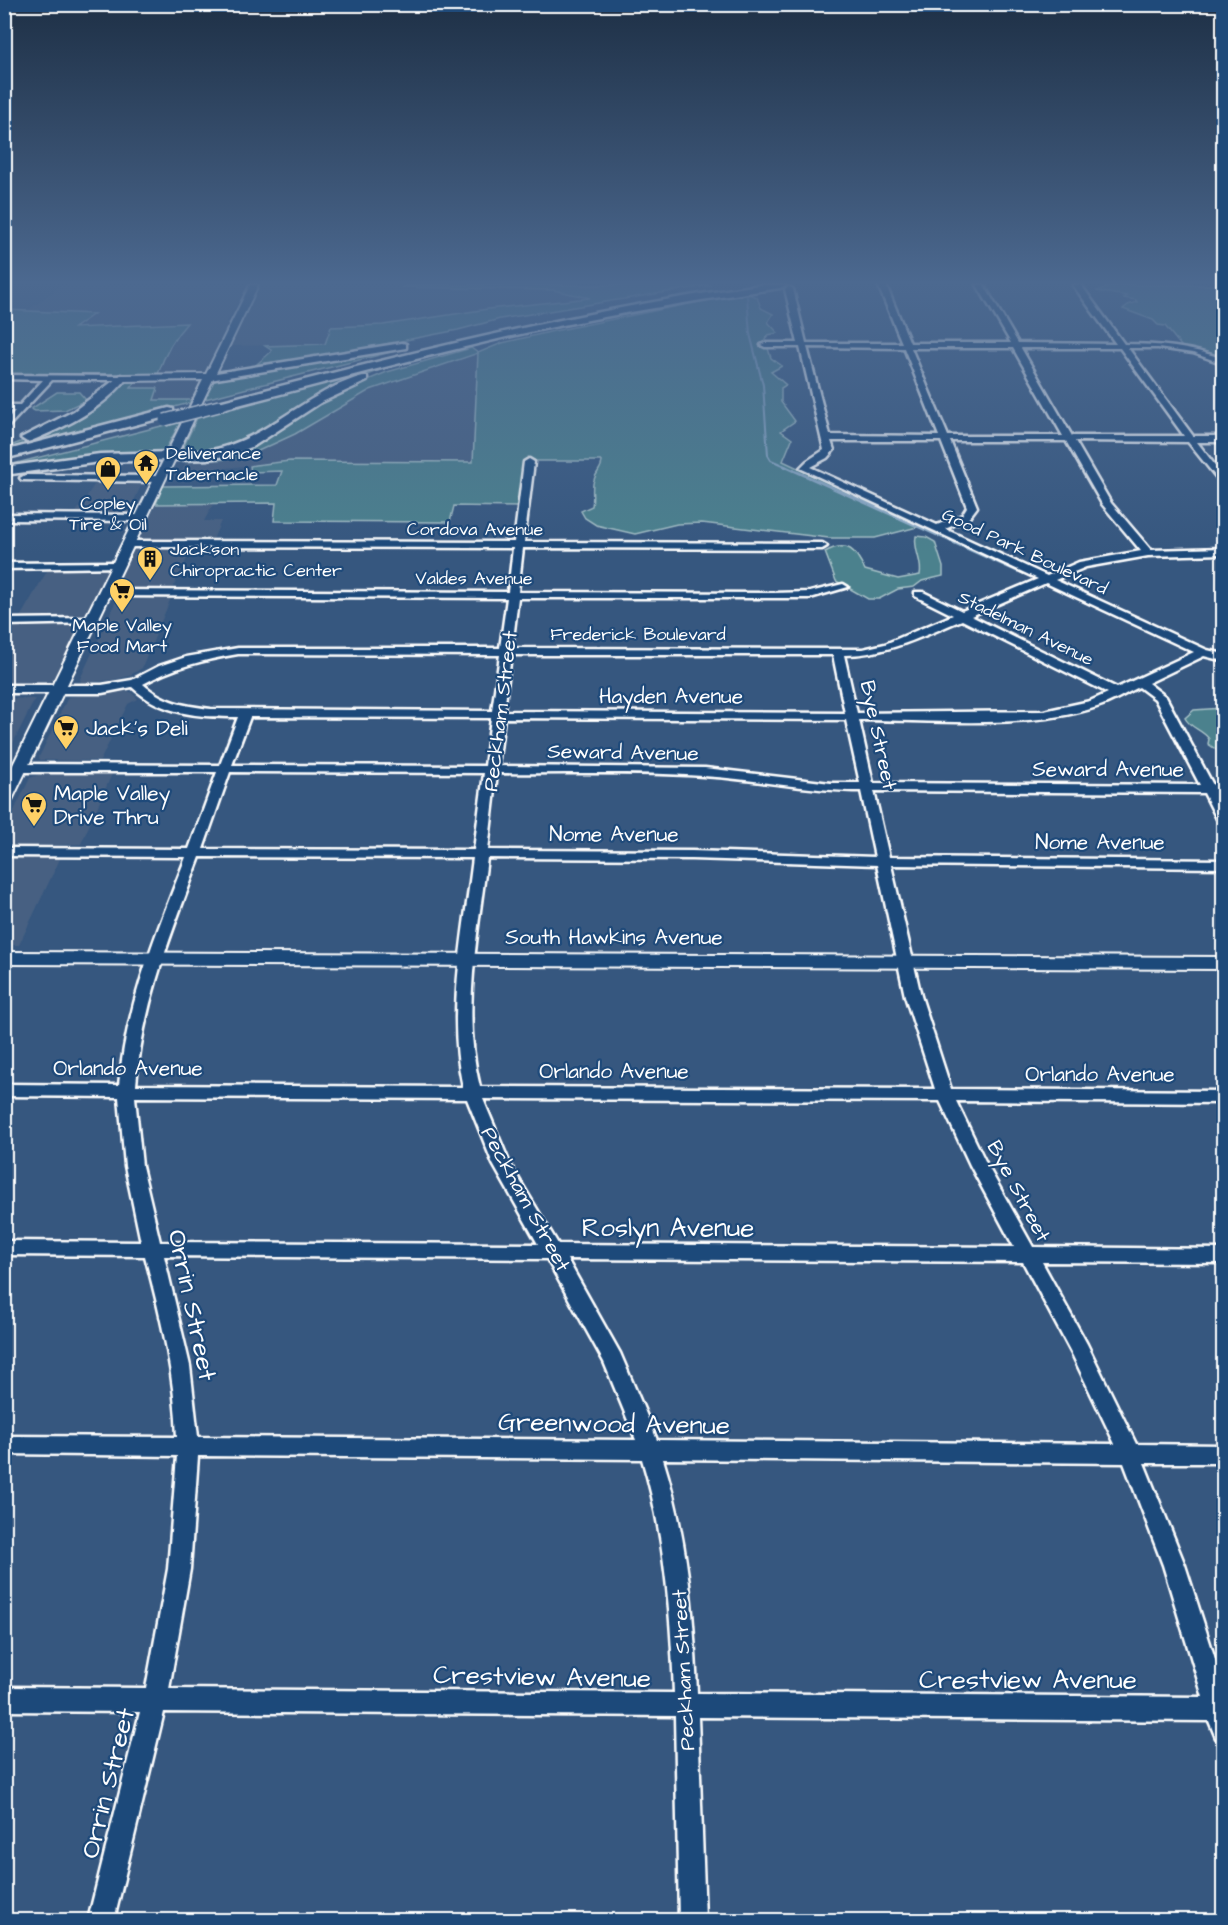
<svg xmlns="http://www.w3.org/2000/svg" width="1228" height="1925" font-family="'Architects Daughter',sans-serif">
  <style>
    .built { fill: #466082 }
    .green { fill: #4c818d; stroke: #a6c0c6; stroke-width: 1.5 }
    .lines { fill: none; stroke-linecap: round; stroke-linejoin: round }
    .stream-far1 { stroke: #92b0cb; stroke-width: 2 }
    .stream { stroke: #92b0cb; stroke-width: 3 }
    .minor-casing { stroke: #fff; stroke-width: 5 }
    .major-casing { stroke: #fff; stroke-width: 4 }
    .highway-casing { stroke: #fff; stroke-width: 5 }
    .minor { fill: #1f4a7a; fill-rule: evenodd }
    .major { fill: #1f4a7a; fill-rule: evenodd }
    .highway { fill: #1f4a7a; fill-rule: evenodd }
    .highway-bridge-casing { stroke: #fff; stroke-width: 14; stroke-linecap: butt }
    .highway-bridge { stroke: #1f4a7a; stroke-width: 11 }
    .labels { text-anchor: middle; stroke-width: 4.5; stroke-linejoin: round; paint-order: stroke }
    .far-poi-label { font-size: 18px; fill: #fff; stroke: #1f4a7a; text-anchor: start }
    .far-street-label { font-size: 18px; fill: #fff; stroke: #1f4a7a }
    .street-label { font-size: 21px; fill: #fff; stroke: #1f4a7a }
    .poi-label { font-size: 21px; fill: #fff; stroke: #1f4a7a; text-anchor: start }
    .near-street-label { font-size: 26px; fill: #fff; stroke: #1f4a7a }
  </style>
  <rect width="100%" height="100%" fill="#36577f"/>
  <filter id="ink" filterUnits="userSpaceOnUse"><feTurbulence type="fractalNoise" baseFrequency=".0167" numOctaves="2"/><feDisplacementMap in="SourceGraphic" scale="12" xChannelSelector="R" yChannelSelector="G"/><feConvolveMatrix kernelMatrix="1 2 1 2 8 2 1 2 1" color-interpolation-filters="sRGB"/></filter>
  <g filter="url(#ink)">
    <g class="built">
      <path d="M62 285H248L227 322H234L194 400H154L158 389 131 388 143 374H158L162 362 186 323 73 328 93 314 27 311Z"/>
      <path d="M260 285H419L403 287 553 290 592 298 488 309 383 325 332 327 325 344 230 346Z"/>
      <path d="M478 353 473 462 290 461 181 473 186 462 243 458 267 448 370 390Z"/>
      <path d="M96 482H143L128 513 75 514Z"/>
      <path d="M214 503 204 521H221L212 542H147L139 540 156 504Z"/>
      <path d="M128 544H194L170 594 104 593 59 689H5V643L50 566 117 565Z"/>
      <path d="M171 598 142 668 129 676 114 680 81 683 80 679 116 601Z"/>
      <path d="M122 690 131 692 138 699 128 704 100 761 40 760 39 757 68 697Z"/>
      <path d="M5 698 35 699 5 759 4 698Z"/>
      <path d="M48 771H91L90 774H112L81 844 16 847 5 841 4 831 30 778Z"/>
      <path d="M57 855 60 859 19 945H5L4 858 11 856Z"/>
    </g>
    <g class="green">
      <path d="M419 285H711L500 319 458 330 328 355 257 364 271 352V350L265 346 325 344 331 327 383 325 488 309 590 298 553 290 401 287Z"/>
      <path d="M1118 285H1223V359L1182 347 1165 326 1158 325 1153 320 1123 309 1128 305 1137 302 1136 300 1124 298 1127 296 1096 291Z"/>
      <path d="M744 293 757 297 761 308 773 314 768 322 778 333 768 335 765 339 771 358 782 366 771 372 786 385 781 388V402L795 421 781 431 792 439 783 461 921 526 875 538H829L702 523 677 524 635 534 596 525 585 518 581 511 592 506C594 497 591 487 594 480 596 472 602 469 602 461H526L521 507 454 506 450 522 274 521 276 503 156 504 163 486 277 485 282 471 251 472 250 466 255 465 290 461 473 462 478 353 370 390 295 434 243 458 186 462 188 457 212 456 327 397 387 372 471 348 478 353 502 343 554 331Z"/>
      <path d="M4 308 6 310 94 314 74 328 187 323C174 337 164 356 158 374H5Z"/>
      <path d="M395 351 205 399 216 377Z"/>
      <path d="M388 367 340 386 292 411 254 437 220 451 181 452 198 416Z"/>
      <path d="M130 379H138L131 388H158L154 400H190V403L5 450V448L59 427 122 381Z"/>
      <path d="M57 392H79L86 400 65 410 35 411 31 409Z"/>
      <path d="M181 421 164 452 5 469V466Z"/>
      <path d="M916 536 926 537 935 542 943 567V576L922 581 914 587 898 589 879 599H868L836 581 825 552C848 539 856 551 865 570L898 579 920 575C923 561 913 550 916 536Z"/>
      <path d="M1223 708H1224L1223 754 1208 744 1209 739C1202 729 1191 729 1185 718L1194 710Z"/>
    </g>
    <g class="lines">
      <path class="stream-far1" d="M747 296 750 334 763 385 768 455 771 460 787 467"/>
      <path class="stream" d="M784 466 1017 571"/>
      <defs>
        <g id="minor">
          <path d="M878 285H886L910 343H1011L977 285H984L1018 343 1116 344 1073 285H1081L1124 344C1160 344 1190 347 1224 359V364L1193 353 1158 348H1128L1193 436H1224V442H1197L1224 477V487L1188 442 1075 441 1111 503 1151 550 1224 548V554L1148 556 1086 567 1055 580 1207 650 1224 654V661L1204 656 1148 683 1166 697 1213 785H1224V793H1217L1224 805V823L1217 819 1204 793 874 791 889 857 1224 860V868L891 865 921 996 951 1089 1224 1091V1103L956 1101 987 1165 1033 1247 1224 1249V1263L1042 1262 1087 1344 1136 1444 1224 1445V1463H1144L1185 1565 1224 1687V1742L1216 1738 1209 1721 698 1717 705 1920H679L675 1716 164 1712 114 1920H88L140 1712 4 1711V1687L146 1688 168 1569 177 1456 4 1454V1436L177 1437C175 1375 161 1316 145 1256L4 1255V1241L141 1242 125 1166 119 1097 4 1096V1084L119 1085C126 1005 157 931 186 857L4 856V848L189 849 217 772H21L15 768 21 764 220 765 238 717C199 717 162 715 132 687L102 693H4V685H102L132 680 159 666 186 657 238 648H500L507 598 104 596 99 593 104 590 508 592 513 548 128 547 123 544 128 541 514 542 524 462 529 459 534 462 524 542 822 543 827 546 822 549 523 548 518 592 774 593 810 592 843 584 848 587 810 598H518L512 648 863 649 885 644 953 615 915 596V592H923L962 611 1038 579 800 468 807 461 824 450 800 347H765L761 345 765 343H798L785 289 789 287 793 289 806 343H902ZM807 347 904 348 939 436 830 435ZM911 348H1013L1063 436H948ZM1021 348H1120L1184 436H1072ZM831 441H941L967 507 962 515 937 525 810 467 827 458 834 450ZM950 441H1066L1102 504 1141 551 1079 562 1047 576 945 529 968 519 977 507ZM1046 583 1194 652 1117 688 971 616ZM962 620 1108 693 1090 701 1044 711 857 713 844 655C887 655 923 636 962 620ZM238 654 500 655 492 711 211 709C184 706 163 702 143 684 174 667 203 660 238 654ZM511 655H833L845 713 504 711ZM1139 687 1155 699 1200 785 873 783 859 720C931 720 1029 730 1097 707 1112 702 1126 693 1139 687ZM250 717 491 718 485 766 232 765ZM504 718 846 720 860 783H831L705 768 498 766ZM230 772 484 773 474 850 203 849ZM497 773C565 774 634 771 703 776 756 779 808 791 861 791L875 857 692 851 488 850ZM200 857 473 858C464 933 446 1012 463 1087L136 1085C142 1005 172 931 200 857ZM487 858 692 859 877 865 905 996 935 1089 480 1087C461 1012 478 933 487 858ZM135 1097 467 1099 493 1164 538 1244 160 1242 142 1166ZM483 1099 940 1101 970 1165 1014 1247 558 1244 510 1164ZM164 1256 547 1259 604 1362 636 1440 198 1437 190 1366ZM567 1259 1023 1262 1073 1356 1115 1444 657 1440 620 1353ZM198 1456 642 1459C665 1535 671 1614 674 1693L169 1689 190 1569ZM663 1459 1124 1463 1163 1565 1203 1697 697 1693C694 1614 687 1535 663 1459Z"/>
          <path d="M4 375 121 376 125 378 121 380H52L4 431V422L15 411H4V405H20L43 380 4 379Z"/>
          <path d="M25 475 159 476 164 479 159 482 22 480 20 478Z"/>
          <path d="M4 514 141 515 146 518 141 521 4 520Z"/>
          <path d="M117 562 121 563V567L4 569V563Z"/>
          <path d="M91 618 97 621 95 623 4 625V619Z"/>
        </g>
        <g id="major">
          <path d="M250 285H258L12 800 4 805V783L203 380 121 381 116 378 121 375 206 374Z"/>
          <path d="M4 952 1224 957V969L4 964Z"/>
        </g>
        <g id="highway">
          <path d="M760 285H785L780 288C685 302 591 318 498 339 404 361 312 386 219 410L213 406 215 403C395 356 575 311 760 285Z"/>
          <path d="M402 343 406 344V348L210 380 204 377 210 374Z"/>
          <path d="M121 375 127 378C103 409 67 426 31 441L27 442 21 438 74 411Z"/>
          <path d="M363 376 367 377V381L320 403 254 446 231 455 207 459 100 462 4 475V467L100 454 207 451C265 442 306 391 363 376Z"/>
          <path d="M169 408 173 409V415L4 459V451Z"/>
        </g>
      </defs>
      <use href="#minor" class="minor-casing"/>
      <use href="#major" class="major-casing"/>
      <use href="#highway" class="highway-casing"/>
      <use href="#minor" class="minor"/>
      <use href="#major" class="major"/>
      <use href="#highway" class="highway"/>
      <defs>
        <path id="highway-bridge" d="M165 420 219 406"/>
      </defs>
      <use href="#highway-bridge" class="highway-bridge-casing"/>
      <use href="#highway-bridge" class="highway-bridge"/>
    </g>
  </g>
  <linearGradient id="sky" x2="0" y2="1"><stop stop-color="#1e3046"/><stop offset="0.51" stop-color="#4c6990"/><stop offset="1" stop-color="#4c6990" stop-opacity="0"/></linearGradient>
  <rect width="1228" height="554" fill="url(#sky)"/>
  <defs>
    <symbol id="temple-pin" viewBox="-11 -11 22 30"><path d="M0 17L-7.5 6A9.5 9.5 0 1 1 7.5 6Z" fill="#ffd166" stroke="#1f4a7a"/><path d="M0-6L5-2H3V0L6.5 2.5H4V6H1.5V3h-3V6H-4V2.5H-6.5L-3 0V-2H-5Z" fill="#111"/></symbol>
    <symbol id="shop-pin" viewBox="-11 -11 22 30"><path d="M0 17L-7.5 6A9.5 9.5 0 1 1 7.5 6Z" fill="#ffd166" stroke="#1f4a7a"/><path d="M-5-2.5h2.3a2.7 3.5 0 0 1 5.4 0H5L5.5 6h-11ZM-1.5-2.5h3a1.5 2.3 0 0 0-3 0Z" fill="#111"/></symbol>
    <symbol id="building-pin" viewBox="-11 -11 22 30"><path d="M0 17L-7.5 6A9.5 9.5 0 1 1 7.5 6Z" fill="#ffd166" stroke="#1f4a7a"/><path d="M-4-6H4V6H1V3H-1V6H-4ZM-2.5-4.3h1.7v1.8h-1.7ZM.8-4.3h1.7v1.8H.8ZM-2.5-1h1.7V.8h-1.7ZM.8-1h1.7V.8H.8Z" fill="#111"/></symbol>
    <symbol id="supermarket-pin" viewBox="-11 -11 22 30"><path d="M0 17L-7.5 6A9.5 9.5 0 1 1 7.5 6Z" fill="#ffd166" stroke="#1f4a7a"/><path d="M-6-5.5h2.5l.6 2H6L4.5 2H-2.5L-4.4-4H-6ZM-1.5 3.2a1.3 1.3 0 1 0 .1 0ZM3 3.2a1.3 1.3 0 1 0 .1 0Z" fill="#111"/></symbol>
  </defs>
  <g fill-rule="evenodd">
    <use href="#temple-pin" x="131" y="448" width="30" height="40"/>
    <use href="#shop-pin" x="93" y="454" width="30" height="40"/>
    <use href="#building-pin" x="135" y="544" width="30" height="40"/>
    <use href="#supermarket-pin" x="107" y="576" width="30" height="40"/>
    <use href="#supermarket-pin" x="51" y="713" width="30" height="40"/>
    <use href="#supermarket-pin" x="19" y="790" width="30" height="40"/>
  </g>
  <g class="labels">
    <g class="far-poi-label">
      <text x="166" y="459">Deliverance<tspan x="166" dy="21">Tabernacle</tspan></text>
      <text x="108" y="509" text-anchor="middle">Copley<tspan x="108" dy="21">Tire &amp; Oil</tspan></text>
      <text x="170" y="555">Jackson<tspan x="170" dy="21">Chiropractic Center</tspan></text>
      <text x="122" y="631" text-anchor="middle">Maple Valley<tspan x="122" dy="21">Food Mart</tspan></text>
    </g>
    <g class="far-street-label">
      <text x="475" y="535">Cordova Avenue</text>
      <text transform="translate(1025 551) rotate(25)" y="6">Good Park Boulevard</text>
      <text x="474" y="584">Valdes Avenue</text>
      <text transform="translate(1026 628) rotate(26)" y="6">Stadelman Avenue</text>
      <text x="638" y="640">Frederick Boulevard</text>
    </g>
    <g class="street-label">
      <text x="671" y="703">Hayden Avenue</text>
      <text transform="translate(500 711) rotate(-83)" y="7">Peckham Street</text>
      <text transform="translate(879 735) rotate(78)" y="7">Bye Street</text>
      <text transform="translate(623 752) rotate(1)" y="7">Seward Avenue</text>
      <text x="1108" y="776">Seward Avenue</text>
      <text x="614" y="841">Nome Avenue</text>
      <text x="1100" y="849">Nome Avenue</text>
      <text x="614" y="944">South Hawkins Avenue</text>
      <text x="128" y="1075">Orlando Avenue</text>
      <text x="614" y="1078">Orlando Avenue</text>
      <text x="1100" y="1081">Orlando Avenue</text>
      <text transform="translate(1019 1191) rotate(62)" y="7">Bye Street</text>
      <text transform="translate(526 1199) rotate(61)" y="7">Peckham Street</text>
      <text transform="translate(683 1670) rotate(-93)" y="7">Peckham Street</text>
    </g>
    <g class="poi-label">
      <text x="86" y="735">Jack's Deli</text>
      <text x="54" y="800">Maple Valley<tspan x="54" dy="24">Drive Thru</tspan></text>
    </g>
    <g class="near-street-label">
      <text x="668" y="1236">Roslyn Avenue</text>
      <text transform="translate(193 1305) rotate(78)" y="9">Orrin Street</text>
      <text transform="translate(614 1423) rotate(1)" y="9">Greenwood Avenue</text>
      <text transform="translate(542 1676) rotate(1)" y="9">Crestview Avenue</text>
      <text x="1028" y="1688">Crestview Avenue</text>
      <text transform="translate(107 1783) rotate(-76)" y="9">Orrin Street</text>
    </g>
  </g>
  <rect width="1228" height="1925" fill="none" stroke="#1f4a7a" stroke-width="24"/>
  <rect x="12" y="12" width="1204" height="1901" fill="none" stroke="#fff" stroke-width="2" filter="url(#ink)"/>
</svg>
